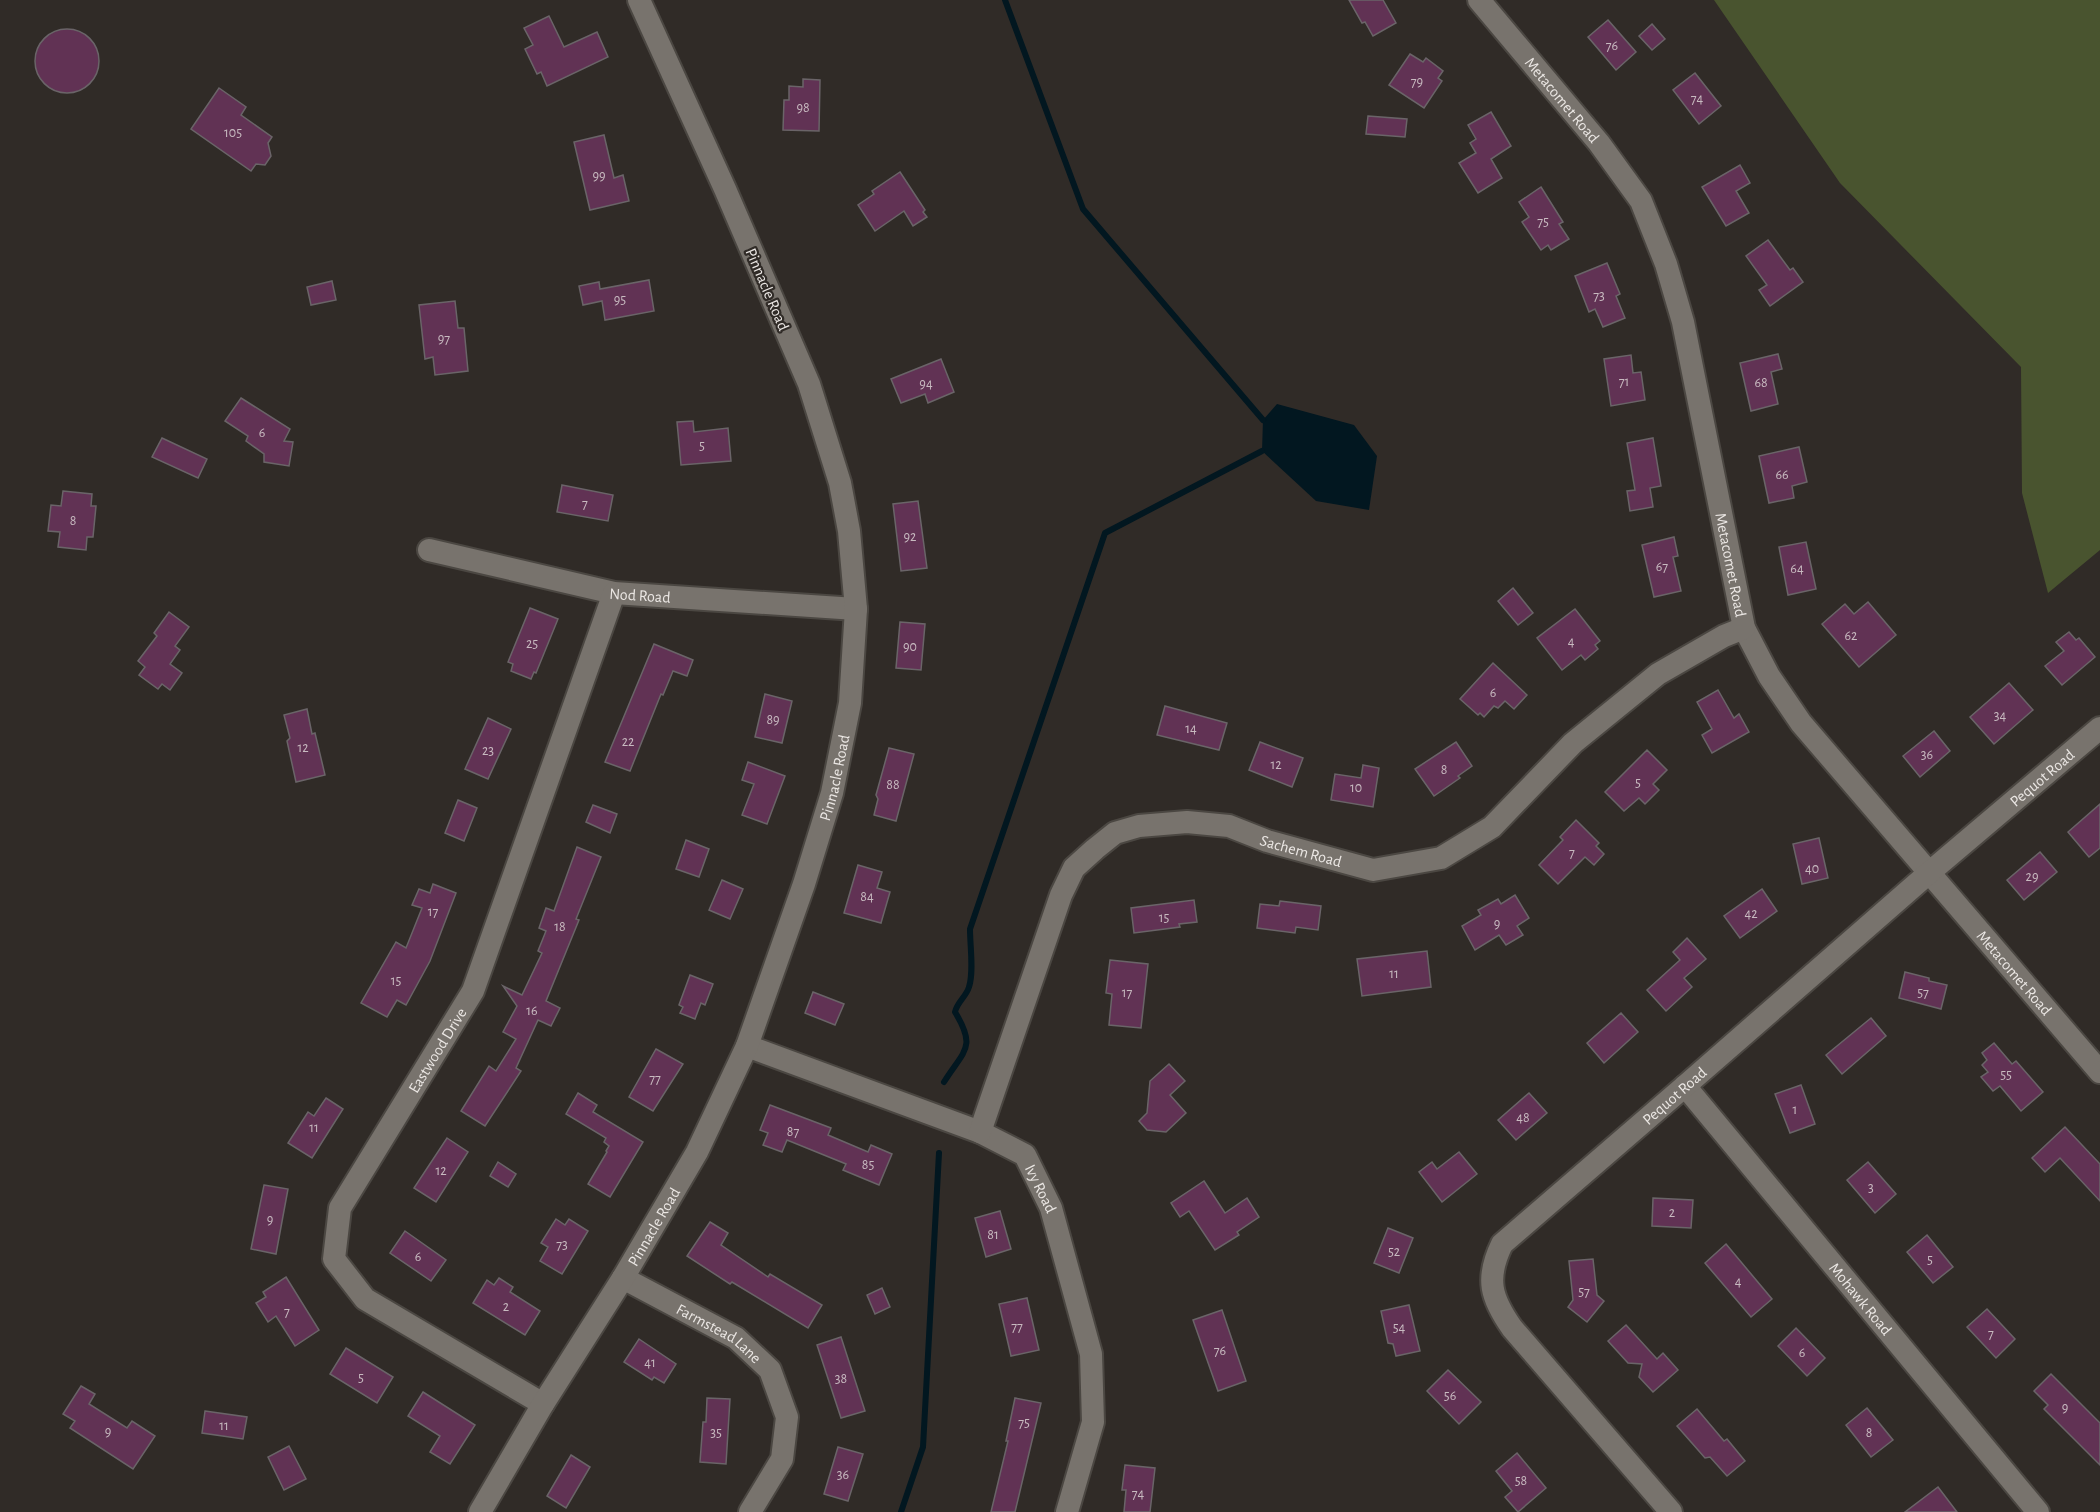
<svg xmlns="http://www.w3.org/2000/svg" width="2100" height="1512" font-family="'Alegreya Sans',sans-serif">
  <style>
    .green { fill: #49542f }
    .water { fill: #021720 }
    .lines { fill: none; stroke-linecap: round; stroke-linejoin: round }
    .stream { stroke: #021720; stroke-width: 6 }
    .building { fill: #613254; stroke: #6a6468; stroke-width: 1.5 }
    .minor-casing { stroke: #4b4742; stroke-width: 26 }
    .minor { stroke: #78736d; stroke-width: 22 }
    .labels { text-anchor: middle; stroke-width: 4.5; stroke-linejoin: round; paint-order: stroke }
    .number-label { font-size: 14px; fill: #c8bac0 }
    .street-label { font-size: 16px; fill: #ebe7e4; stroke: #302b27 }
  </style>
  <rect width="100%" height="100%" fill="#302b27"/>
  <path class="green" d="M1714 0H2100V550L2048 593 2022 493 2021 367 1840 183Z"/>
  <path class="water" d="M1277 404 1354 425 1377 456 1369 510 1316 501 1262 451 1263 420Z"/>
  <g class="lines">
    <g class="stream">
      <path d="M1005 0 1083 209 1263 420"/>
      <path d="M944 1082C964 1050 977 1048 955 1012 957 1002 966 997 969 987 974 972 970 946 970 929L1105 533 1262 451"/>
      <path d="M901 1512 923 1447 939 1153"/>
    </g>
  </g>
  <g class="building">
    <path d="M1349 0H1383L1396 23 1373 36 1365 22 1362 23Z"/>
    <path d="M549 16 564 47 597 32 608 57 547 86 541 72 537 74 525 49 533 45 524 28Z"/>
    <path d="M1608 20 1636 52 1616 70 1588 37Z"/>
    <path d="M1652 24 1665 39 1652 50 1639 36Z"/>
    <circle cx="67" cy="61" r="32"/>
    <path d="M1410 54 1423 62 1426 58 1443 71 1438 78 1442 81 1424 108 1389 85Z"/>
    <path d="M1695 73 1721 106 1699 124 1673 90Z"/>
    <path d="M803 79 820 80 819 131 783 130 784 100H789V86L803 87Z"/>
    <path d="M219 88 246 107 241 115 272 137 268 143 271 156 265 165 256 164 251 171 191 129Z"/>
    <path d="M1491 112 1511 146 1491 159 1502 178 1478 193 1459 163 1476 153 1470 143 1476 139 1468 125Z"/>
    <path d="M1368 116 1407 119 1405 137 1366 134Z"/>
    <path d="M604 135 614 178 623 175 629 201 590 210 574 142Z"/>
    <path d="M1740 165 1750 183 1736 191 1749 213 1726 226 1702 187Z"/>
    <path d="M900 172 925 210 923 212 927 217 913 226 904 211 875 231 858 205 874 194 872 191Z"/>
    <path d="M1541 187 1563 222 1559 224 1569 239 1551 250 1548 245 1541 250 1522 222 1529 217 1519 202Z"/>
    <path d="M1768 240 1790 270 1793 268 1803 282 1770 306 1759 290 1767 285 1746 256Z"/>
    <path d="M1607 263 1620 294 1616 296 1625 318 1603 327 1595 309 1589 312 1575 276Z"/>
    <path d="M649 280 654 311 605 320 602 301 583 305 579 286 599 282 600 289Z"/>
    <path d="M332 281 336 300 311 305 307 287Z"/>
    <path d="M455 301 458 328H464L468 371 435 375 433 357 425 359 419 305Z"/>
    <path d="M1778 354 1782 369 1771 372 1778 404 1751 411 1740 363Z"/>
    <path d="M1631 355 1633 373 1641 372 1645 400 1611 406 1604 359Z"/>
    <path d="M941 359 954 392 928 403 925 394 901 403 891 379Z"/>
    <path d="M241 398 290 429 284 441 293 442 289 466 264 462V454L246 441 248 436 225 421Z"/>
    <path d="M693 421 694 432 728 428 731 461 681 465 677 422Z"/>
    <path d="M162 438 207 459 198 478 152 457Z"/>
    <path d="M1653 438 1661 486 1650 488 1653 507 1630 511 1627 491 1635 490 1627 443Z"/>
    <path d="M1799 447 1807 482 1792 486 1794 498 1769 503 1759 456Z"/>
    <path d="M562 485 613 495 608 521 557 512Z"/>
    <path d="M63 491 92 494 91 506H96L93 537H87L86 550 58 547 60 532 48 531 51 505 61 506Z"/>
    <path d="M918 501 927 568 901 571 893 504Z"/>
    <path d="M1674 537 1678 556 1673 557 1681 591 1654 597 1642 545Z"/>
    <path d="M1806 542 1816 589 1788 595 1779 547Z"/>
    <path d="M1513 588 1533 613 1518 625 1498 601Z"/>
    <path d="M1868 602 1896 635 1859 667 1822 624 1845 604 1854 614Z"/>
    <path d="M530 608 558 619 536 673 534 672 531 679 511 671 513 664 508 662Z"/>
    <path d="M1575 609 1600 641 1595 645 1598 649 1585 660 1581 655 1562 670 1537 638Z"/>
    <path d="M169 612 189 627 175 646 180 650 170 664 182 673 170 690 162 684 158 689 139 675 145 667 138 661 157 636 154 633Z"/>
    <path d="M900 622 925 624 921 670 896 668Z"/>
    <path d="M2069 632 2076 640 2079 638 2095 657 2062 685 2045 666 2064 651 2056 642Z"/>
    <path d="M654 644 693 660 687 676 673 671 663 695 661 694 630 771 605 762Z"/>
    <path d="M1493 663 1527 695 1514 709 1505 701 1498 708 1494 706 1484 717 1480 713 1478 715 1460 699Z"/>
    <path d="M2009 683 2033 710 1994 744 1970 717Z"/>
    <path d="M1718 690 1734 718 1739 714 1749 732 1712 753 1702 735 1712 729 1697 702Z"/>
    <path d="M765 694 792 701 782 743 755 737Z"/>
    <path d="M1165 706 1227 723 1219 750 1157 735Z"/>
    <path d="M307 709 312 734 315 733 325 775 296 782 287 741 290 738 284 715Z"/>
    <path d="M488 718 511 729 488 779 465 769Z"/>
    <path d="M1934 731 1950 751 1920 777 1903 756Z"/>
    <path d="M1260 742 1303 758 1292 787 1249 770Z"/>
    <path d="M1456 742 1472 766 1458 776 1460 778 1434 796 1415 769Z"/>
    <path d="M889 748 914 754 896 821 874 815 878 799 876 795Z"/>
    <path d="M1647 750 1667 770 1653 784 1659 790 1645 804 1639 798 1624 811 1605 792Z"/>
    <path d="M748 762 785 776 767 824 742 815 754 784 742 780Z"/>
    <path d="M1363 765 1379 768 1373 807 1331 800 1335 774 1361 778Z"/>
    <path d="M458 800 477 808 464 841 445 833Z"/>
    <path d="M2100 804V848L2089 857 2068 832Z"/>
    <path d="M593 805 617 814 610 833 586 822Z"/>
    <path d="M1576 820 1599 843 1596 846 1604 854 1594 865 1585 857 1558 884 1539 865 1563 840 1560 837Z"/>
    <path d="M1819 838 1828 878 1802 884 1793 844Z"/>
    <path d="M686 840 709 849 699 877 676 869Z"/>
    <path d="M577 847 601 857 576 919 579 920 546 1001 560 1008 551 1026 538 1020 516 1068 521 1071 485 1126 461 1111 489 1066 496 1071 516 1039 503 1032 517 1006 503 986 522 995 542 953 538 951 546 931 539 928 546 908 554 911Z"/>
    <path d="M2040 852 2057 872 2024 900 2007 880Z"/>
    <path d="M858 865 882 872 877 888 890 892 881 923 844 913Z"/>
    <path d="M722 880 743 889 730 919 709 910Z"/>
    <path d="M433 884 456 893 430 961 406 1005 397 1000 387 1017 361 1003 396 942 406 948 422 908 412 905 419 889 430 893Z"/>
    <path d="M1762 889 1777 911 1740 938 1724 916Z"/>
    <path d="M1515 895 1529 918 1517 926 1523 935 1506 945 1499 935 1475 950 1462 926 1481 915 1478 910 1498 899 1501 904Z"/>
    <path d="M1194 900 1197 922 1179 924 1180 927 1134 933 1131 908Z"/>
    <path d="M1280 901 1321 906 1318 930 1296 927 1295 933 1257 928 1260 904 1279 906Z"/>
    <path d="M1687 938 1706 959 1684 978 1692 987 1666 1011 1647 990 1680 960 1673 952Z"/>
    <path d="M1427 951 1431 987 1362 996 1357 959Z"/>
    <path d="M1110 960 1148 964 1141 1028 1109 1025 1112 994 1106 993Z"/>
    <path d="M1905 972 1929 978V981L1947 985 1941 1009 1899 998Z"/>
    <path d="M690 975 713 984 705 1005 701 1003 695 1019 680 1013 683 1007 679 1005Z"/>
    <path d="M813 992 844 1004 835 1025 805 1013Z"/>
    <path d="M1621 1013 1638 1032 1604 1063 1587 1043Z"/>
    <path d="M1871 1018 1886 1036 1842 1074 1826 1055Z"/>
    <path d="M1994 1043 2012 1064 2016 1061 2043 1092 2021 1111 2000 1086 1993 1091 1981 1077 1988 1072 1982 1065 1987 1060 1982 1053Z"/>
    <path d="M656 1049 683 1064 653 1111 629 1097Z"/>
    <path d="M1169 1064 1185 1081 1170 1095 1186 1113 1166 1132 1147 1130 1139 1121 1147 1113 1150 1081Z"/>
    <path d="M1801 1085 1815 1124 1790 1133 1775 1094Z"/>
    <path d="M578 1093 597 1105 593 1112 643 1142 610 1197 588 1184 607 1152 606 1151 609 1146 604 1142 606 1138 566 1114Z"/>
    <path d="M1529 1093 1547 1113 1516 1140 1498 1120Z"/>
    <path d="M326 1098 343 1109 312 1158 288 1143 308 1112 314 1116Z"/>
    <path d="M770 1105 831 1128 828 1135 868 1152 871 1145 892 1154 879 1185 843 1170 846 1164 787 1140 782 1152 763 1145 768 1133 760 1130Z"/>
    <path d="M2065 1127 2100 1164V1201L2060 1158 2045 1172 2032 1158Z"/>
    <path d="M447 1138 468 1152 436 1202 414 1188Z"/>
    <path d="M1459 1152 1477 1174 1442 1202 1419 1172 1432 1162 1437 1169Z"/>
    <path d="M498 1162 516 1174 508 1187 490 1176Z"/>
    <path d="M1868 1162 1896 1194 1875 1213 1847 1180Z"/>
    <path d="M1204 1181 1225 1213 1247 1198 1259 1217 1237 1232 1239 1235 1215 1250 1189 1211 1180 1217 1171 1203Z"/>
    <path d="M264 1185 288 1189 276 1254 251 1249Z"/>
    <path d="M1653 1198 1693 1200 1691 1228 1652 1226Z"/>
    <path d="M1000 1211 1011 1249 986 1257 975 1218Z"/>
    <path d="M556 1219 565 1225 569 1219 588 1231 562 1274 540 1261 548 1247 541 1243Z"/>
    <path d="M710 1222 728 1233 721 1245 768 1277 770 1274 822 1305 808 1328 732 1282 730 1284 687 1256Z"/>
    <path d="M1388 1228 1413 1238 1399 1273 1374 1263Z"/>
    <path d="M405 1231 446 1260 431 1281 390 1253Z"/>
    <path d="M1927 1235 1953 1267 1933 1283 1907 1252Z"/>
    <path d="M1726 1244 1772 1299 1751 1317 1705 1263Z"/>
    <path d="M1593 1259 1597 1295 1604 1301 1587 1322 1568 1307 1573 1300 1569 1261Z"/>
    <path d="M286 1277 319 1330 295 1346 276 1316 268 1322 256 1303 266 1297 263 1292Z"/>
    <path d="M499 1278 513 1287 510 1292 540 1311 525 1335 473 1303 487 1280 494 1285Z"/>
    <path d="M882 1288 890 1307 875 1314 867 1295Z"/>
    <path d="M1027 1298 1039 1350 1011 1356 999 1304Z"/>
    <path d="M1409 1305 1420 1351 1396 1356 1393 1344 1388 1343 1381 1311Z"/>
    <path d="M1987 1309 2015 1339 1996 1358 1967 1327Z"/>
    <path d="M1222 1310 1246 1381 1218 1391 1193 1320Z"/>
    <path d="M1626 1325 1657 1359 1663 1353 1678 1370 1653 1392 1639 1377 1642 1364 1628 1363 1608 1341Z"/>
    <path d="M1796 1328 1825 1358 1807 1376 1778 1346Z"/>
    <path d="M841 1337 865 1411 841 1418 817 1345Z"/>
    <path d="M639 1339 676 1364 664 1383 654 1377 652 1380 624 1362Z"/>
    <path d="M346 1348 393 1377 377 1403 330 1374Z"/>
    <path d="M1448 1370 1481 1402 1459 1424 1427 1391Z"/>
    <path d="M2051 1374 2100 1423V1465L2044 1409 2048 1405 2034 1391Z"/>
    <path d="M81 1386 95 1394 89 1404 127 1428 132 1421 155 1436 133 1469 70 1428 75 1421 63 1414Z"/>
    <path d="M423 1392 475 1425 450 1464 430 1452 440 1436 408 1416Z"/>
    <path d="M707 1398 730 1399 726 1464 700 1462 703 1422H706Z"/>
    <path d="M1015 1398 1041 1403 1015 1512H991L1008 1441H1006Z"/>
    <path d="M1867 1408 1893 1440 1871 1457 1846 1425Z"/>
    <path d="M1697 1409 1724 1441 1727 1439 1745 1461 1727 1476 1710 1457 1705 1458 1677 1426Z"/>
    <path d="M205 1411 247 1417 243 1439 202 1433Z"/>
    <path d="M289 1446 306 1479 284 1490 268 1457Z"/>
    <path d="M838 1447 863 1454 848 1501 824 1494Z"/>
    <path d="M1517 1453 1546 1488 1518 1512 1505 1497 1512 1491 1496 1471Z"/>
    <path d="M571 1455 590 1467 566 1508 547 1496Z"/>
    <path d="M1125 1465 1155 1468 1150 1512H1124L1126 1490H1122Z"/>
    <path d="M1938 1487 1957 1512H1905Z"/>
  </g>
  <g class="lines">
    <defs>
      <g id="minor">
        <path id="s1" d="M1479 0 1599 143 1641 201 1666 264 1683 322 1744 628 1769 676 1801 723 2100 1072"/>
        <path id="s2" d="M429 550 614 593 856 609"/>
        <path id="s3" d="M747 1046 980 1132 1025 1155 1051 1208 1091 1354 1093 1422 1067 1512"/>
        <path id="s4" d="M1685 1086 2038 1512"/>
        <path id="s5" d="M980 1132 1061 895 1074 868 1095 849 1115 833 1139 826 1187 822 1229 826 1267 841 1373 870 1441 858 1492 827 1573 743 1658 674 1724 636 1744 628"/>
        <path id="s6" d="M623 1278 736 1338 770 1370 787 1417 782 1459 750 1512"/>
        <path id="s7" d="M543 1404 365 1299 334 1259 340 1208 473 991 614 593"/>
        <path id="s8" d="M480 1512 543 1404 623 1278 697 1152 747 1046 804 884 832 793 850 703 856 609 849 531 840 483 809 384 725 189 639 0"/>
        <path id="s9" d="M1671 1512 1512 1328C1491 1298 1485 1279 1502 1244L1685 1086 1930 872 2100 728"/>
      </g>
    </defs>
    <use href="#minor" class="minor-casing"/>
    <use href="#minor" class="minor"/>
  </g>
  <g class="labels">
    <g class="number-label">
      <text x="1612" y="50">76</text>
      <text x="1417" y="86">79</text>
      <text x="1697" y="103">74</text>
      <text x="803" y="112">98</text>
      <text x="233" y="137">105</text>
      <text x="599" y="180">99</text>
      <text x="1543" y="226">75</text>
      <text x="1599" y="300">73</text>
      <text x="620" y="304">95</text>
      <text x="444" y="343">97</text>
      <text x="1624" y="386">71</text>
      <text x="1761" y="387">68</text>
      <text x="926" y="388">94</text>
      <text x="262" y="437">6</text>
      <text x="702" y="450">5</text>
      <text x="1782" y="479">66</text>
      <text x="585" y="508">7</text>
      <text x="73" y="525">8</text>
      <text x="910" y="541">92</text>
      <text x="1662" y="571">67</text>
      <text x="1797" y="573">64</text>
      <text x="1851" y="640">62</text>
      <text x="1571" y="646">4</text>
      <text x="532" y="648">25</text>
      <text x="910" y="651">90</text>
      <text x="1493" y="697">6</text>
      <text x="2000" y="720">34</text>
      <text x="773" y="724">89</text>
      <text x="1191" y="733">14</text>
      <text x="628" y="746">22</text>
      <text x="303" y="752">12</text>
      <text x="488" y="755">23</text>
      <text x="1927" y="759">36</text>
      <text x="1276" y="769">12</text>
      <text x="1444" y="774">8</text>
      <text x="1638" y="787">5</text>
      <text x="893" y="789">88</text>
      <text x="1356" y="792">10</text>
      <text x="1572" y="857">7</text>
      <text x="1812" y="873">40</text>
      <text x="2032" y="881">29</text>
      <text x="867" y="901">84</text>
      <text x="433" y="916">17</text>
      <text x="1751" y="918">42</text>
      <text x="1164" y="922">15</text>
      <text x="1497" y="928">9</text>
      <text x="560" y="931">18</text>
      <text x="1394" y="978">11</text>
      <text x="396" y="985">15</text>
      <text x="1127" y="997">17</text>
      <text x="1923" y="997">57</text>
      <text x="532" y="1015">16</text>
      <text x="2006" y="1079">55</text>
      <text x="655" y="1083">77</text>
      <text x="1795" y="1114">1</text>
      <text x="1523" y="1122">48</text>
      <text x="314" y="1132">11</text>
      <text x="793" y="1136">87</text>
      <text x="868" y="1169">85</text>
      <text x="441" y="1175">12</text>
      <text x="1871" y="1192">3</text>
      <text x="1672" y="1217">2</text>
      <text x="270" y="1224">9</text>
      <text x="993" y="1239">81</text>
      <text x="562" y="1249">73</text>
      <text x="1394" y="1256">52</text>
      <text x="418" y="1261">6</text>
      <text x="1930" y="1264">5</text>
      <text x="1738" y="1286">4</text>
      <text x="1584" y="1296">57</text>
      <text x="506" y="1311">2</text>
      <text x="287" y="1316">7</text>
      <text x="1017" y="1331">77</text>
      <text x="1399" y="1332">54</text>
      <text x="1991" y="1338">7</text>
      <text x="1220" y="1355">76</text>
      <text x="1802" y="1357">6</text>
      <text x="650" y="1367">41</text>
      <text x="361" y="1382">5</text>
      <text x="841" y="1383">38</text>
      <text x="1450" y="1400">56</text>
      <text x="2065" y="1412">9</text>
      <text x="1024" y="1427">75</text>
      <text x="224" y="1430">11</text>
      <text x="108" y="1436">9</text>
      <text x="716" y="1437">35</text>
      <text x="1869" y="1437">8</text>
      <text x="843" y="1479">36</text>
      <text x="1521" y="1485">58</text>
      <text x="1138" y="1498">74</text>
    </g>
    <g class="street-label">
      <text dy="6" stroke="none"><textPath href="#s1" startOffset="130">Metacomet Road</textPath></text>
      <text transform="translate(768 289) rotate(67)" y="6">Pinnacle Road</text>
      <text dy="6" stroke="none"><textPath href="#s1" startOffset="634">Metacomet Road</textPath></text>
      <text dy="6" stroke="none"><textPath href="#s2" startOffset="216">Nod Road</textPath></text>
      <text dy="6" stroke="none"><textPath href="#s8" startOffset="820">Pinnacle Road</textPath></text>
      <text dy="6" stroke="none"><textPath href="#s9" startOffset="1047">Pequot Road</textPath></text>
      <text dy="6" stroke="none"><textPath href="#s5" startOffset="526">Sachem Road</textPath></text>
      <text dy="6" stroke="none"><textPath href="#s1" startOffset="1138">Metacomet Road</textPath></text>
      <text dy="6" stroke="none"><textPath href="#s7" startOffset="494">Eastwood Drive</textPath></text>
      <text dy="6" stroke="none"><textPath href="#s9" startOffset="561">Pequot Road</textPath></text>
      <text dy="6" stroke="none"><textPath href="#s3" startOffset="336">Ivy Road</textPath></text>
      <text dy="6" stroke="none"><textPath href="#s8" startOffset="334">Pinnacle Road</textPath></text>
      <text dy="6" stroke="none"><textPath href="#s4" startOffset="276">Mohawk Road</textPath></text>
      <text dy="6" stroke="none"><textPath href="#s6" startOffset="111">Farmstead Lane</textPath></text>
    </g>
  </g>
</svg>
